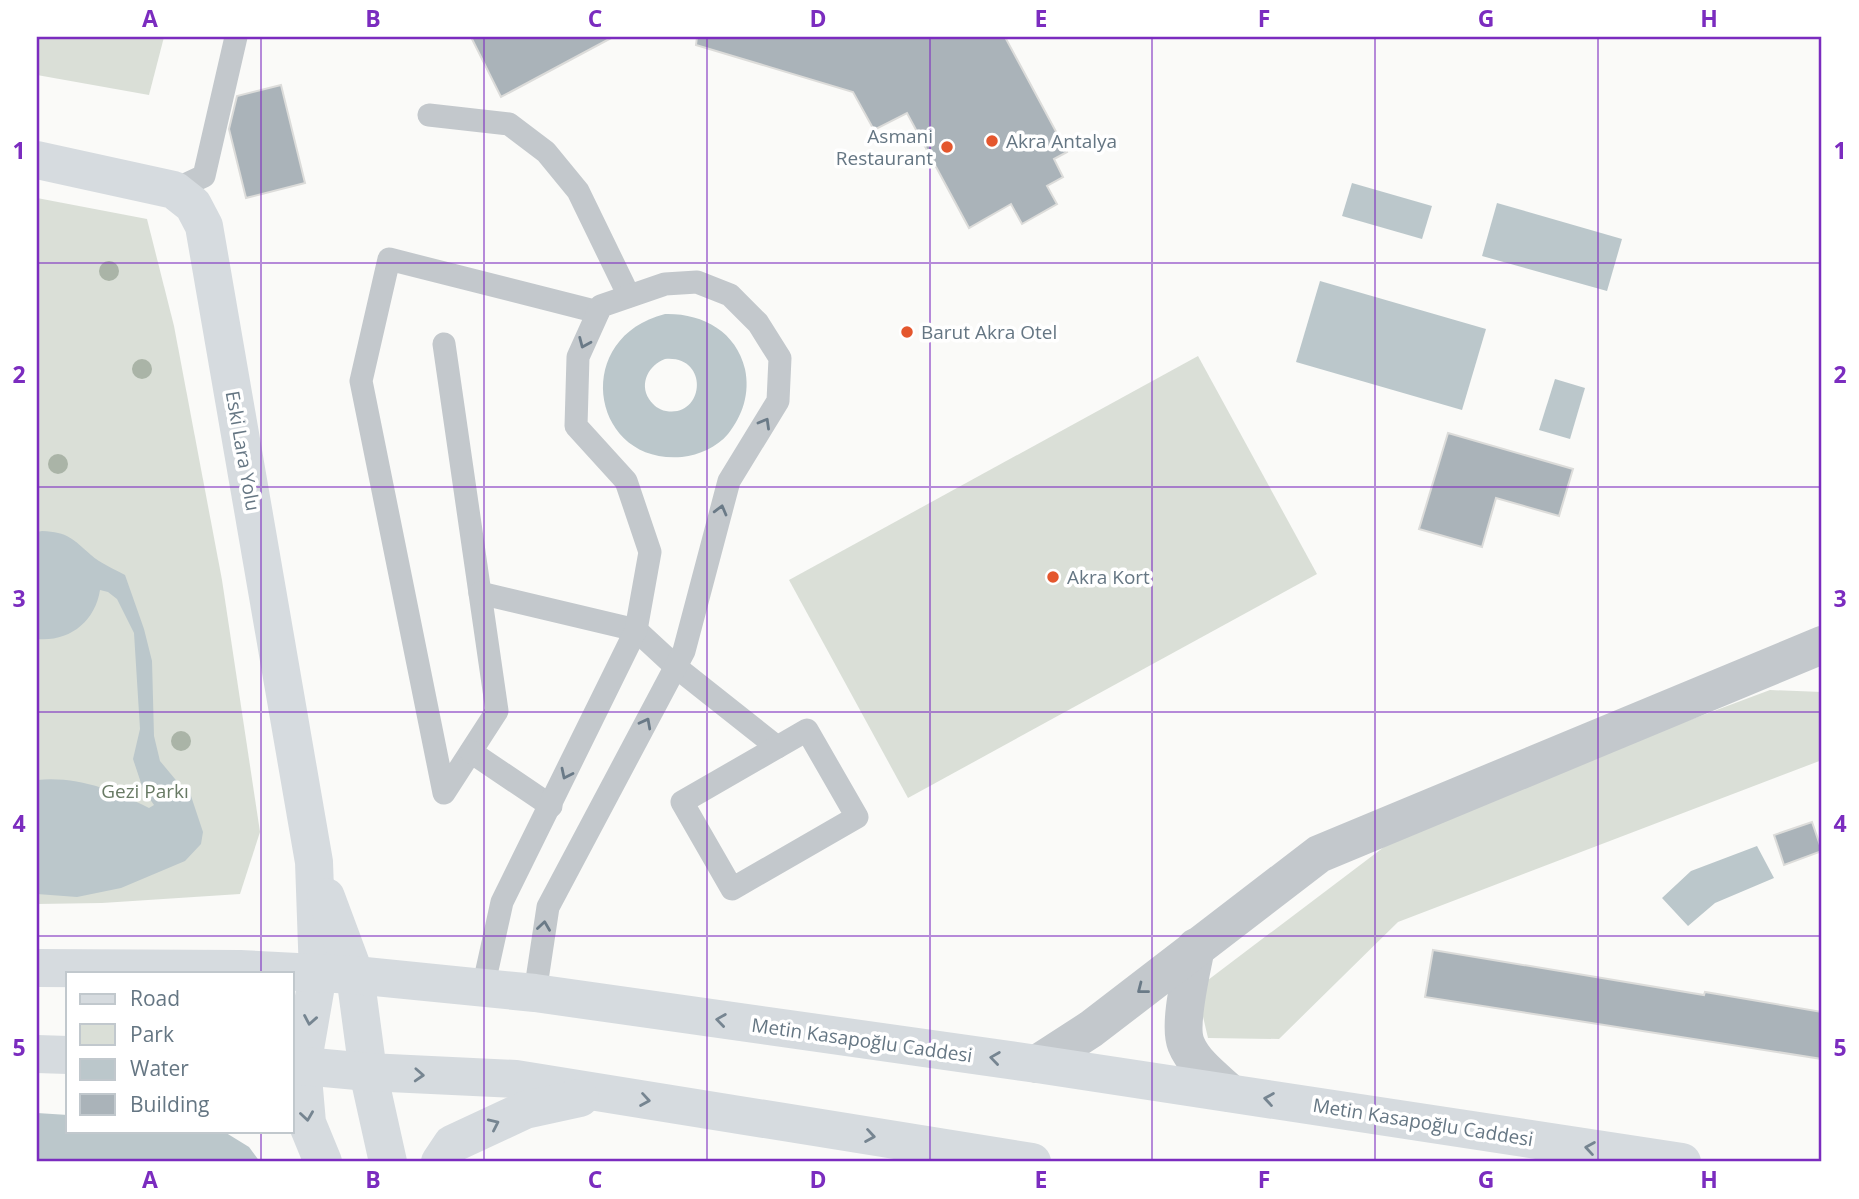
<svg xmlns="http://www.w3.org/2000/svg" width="1859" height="1199" font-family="'Open Sans',sans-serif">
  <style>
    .green { fill: #dadfd7 }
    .water { fill: #bbc7cb; fill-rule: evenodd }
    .building { fill: #aab3b9; stroke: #dcdcda; stroke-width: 2 }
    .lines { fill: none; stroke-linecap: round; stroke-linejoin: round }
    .lane { stroke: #c3c8cc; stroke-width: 23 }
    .street { stroke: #c3c8cc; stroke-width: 38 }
    .secondary { stroke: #d6dbdf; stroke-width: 38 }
    .primary { stroke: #d6dbdf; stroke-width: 38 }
    .tree { fill: #aab4a7 }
    .oneway { stroke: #6a7a87 }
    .oneway2 { stroke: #768591 }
    .grid { fill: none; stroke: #7b2cbf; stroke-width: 2; stroke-opacity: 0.55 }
    .poi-dot { fill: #e4572e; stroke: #fff; stroke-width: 2.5 }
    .labels { text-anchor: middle; stroke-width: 7; stroke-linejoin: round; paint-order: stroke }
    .poi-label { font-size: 19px; fill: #657683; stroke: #fff; text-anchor: start }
    .street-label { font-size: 19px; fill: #657683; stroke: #fff }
    .park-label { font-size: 19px; fill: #687a64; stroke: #fff }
    .neatline { fill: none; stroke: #7b2cbf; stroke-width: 2.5 }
    .grid-label { font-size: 23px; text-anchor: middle; font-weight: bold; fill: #7b2cbf }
  </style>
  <rect width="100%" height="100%" fill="#fafaf8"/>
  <g class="green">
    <path d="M37 37H164L149 95 37 75Z"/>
    <path d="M37 198 147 219 174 326 222 580 260 832 240 894 102 903 37 904Z"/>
    <path d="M1198 356 1317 574 908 798 789 580Z"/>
    <path d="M1770 690 1822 692V760L1398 922 1279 1039 1208 1038 1201 1008 1208 980 1417 822Z"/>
  </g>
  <g class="water">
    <path d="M1352 183 1432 206 1422 239 1342 216Z"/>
    <path d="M1497 203 1622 239 1607 291 1482 256Z"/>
    <path d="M1320 281 1486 329 1462 410 1296 362Z"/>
    <path d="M665 314C702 313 736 331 745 369 750 393 743 415 728 434 717 447 699 455 682 457 591 465 570 338 665 314ZM665 359C710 355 705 418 666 411 659 410 653 405 649 399 639 383 649 365 665 359Z"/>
    <path d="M1555 379 1585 388 1570 439 1539 430Z"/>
    <path d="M42 531C68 532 73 539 91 555 100 563 114 569 125 575L144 629 152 661 154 736 160 761 180 785 190 793 203 832 201 844 185 861 121 888 77 897 37 894V780C77 776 114 790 149 808L154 805 143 789 133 759 140 729 134 633 117 599 108 592 100 590C95 622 69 642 37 639V532Z"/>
    <path d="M1757 846 1774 878 1715 903 1688 926 1662 898 1691 871Z"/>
    <path d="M37 1113 68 1115V1131H223L249 1147 260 1162H106C82 1156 61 1162 37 1162Z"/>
  </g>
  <g class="building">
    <path d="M471 37H613L501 97Z"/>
    <path d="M697 37H1005L1067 152 1054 159 1063 177 1047 186 1057 204 1022 224 1011 204 969 228 907 113 874 130 853 92 696 45Z"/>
    <path d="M281 85 305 183 246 198 229 129 237 96Z"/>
    <path d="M1448 433 1573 469 1559 516 1496 498 1482 547 1419 529Z"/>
    <path d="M1812 822 1822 851 1784 865 1774 835Z"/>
    <path d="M1433 950 1704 995 1705 992 1822 1012V1059L1425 997Z"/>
  </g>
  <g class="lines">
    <g class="lane">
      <path d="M429 115 509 124 546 152 578 191 629 296"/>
      <path d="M174 190 204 176 236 37"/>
      <path d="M444 344 497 711 444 793 361 381 389 259 598 312"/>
      <path d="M480 593 636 630 676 667 777 747"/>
      <path d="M807 730 857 817 732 889 682 802Z"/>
      <path d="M471 752 551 806"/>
      <path d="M483 988 502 902 636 630 650 552 626 481 576 426 578 357 601 306 665 284 697 282 730 295 758 323 780 358 778 401 729 481 684 651 548 907 535 993"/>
    </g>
    <g class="street">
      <path d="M1196 947C1192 970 1178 1024 1186 1044 1194 1064 1215 1079 1230 1093"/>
      <path d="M1037 1064 1091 1029 1319 854 1822 645"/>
    </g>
    <g class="secondary">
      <path d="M37 160 174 190 193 205 204 226 314 862 318 974 302 1066 307 1123 323 1162"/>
      <path d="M326 897 355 975 368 1072 388 1162"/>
    </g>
    <g class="primary">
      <path d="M37 968 240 969 355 975 535 993 1037 1064 1682 1162"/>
      <path d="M37 1054 68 1055"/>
      <path d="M292 1065 368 1072 516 1079 1032 1162"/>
      <path d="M440 1162 452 1144 525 1110 580 1098"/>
    </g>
  </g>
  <g class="tree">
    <circle cx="109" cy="271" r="10"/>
    <circle cx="142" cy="369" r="10"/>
    <circle cx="58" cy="464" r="10"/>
    <circle cx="181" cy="741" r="10"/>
  </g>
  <defs><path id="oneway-chevron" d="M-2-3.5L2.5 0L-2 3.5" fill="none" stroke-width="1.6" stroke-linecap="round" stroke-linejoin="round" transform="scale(1.75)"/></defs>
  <g class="oneway">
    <use href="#oneway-chevron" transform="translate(584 343) rotate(113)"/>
    <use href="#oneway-chevron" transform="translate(765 423) rotate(-60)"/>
    <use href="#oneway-chevron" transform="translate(721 510) rotate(-75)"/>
    <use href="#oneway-chevron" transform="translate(646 723) rotate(-62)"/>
    <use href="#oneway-chevron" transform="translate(566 774) rotate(116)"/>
    <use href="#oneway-chevron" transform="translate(544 926) rotate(-82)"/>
    <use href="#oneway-chevron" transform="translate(1142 989) rotate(142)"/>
  </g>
  <g class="oneway2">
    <use href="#oneway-chevron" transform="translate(310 1020) rotate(100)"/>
    <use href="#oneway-chevron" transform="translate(721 1020) rotate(-172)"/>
    <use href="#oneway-chevron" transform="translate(995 1058) rotate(-172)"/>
    <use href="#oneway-chevron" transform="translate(419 1075) rotate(3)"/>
    <use href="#oneway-chevron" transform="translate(1269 1099) rotate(-171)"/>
    <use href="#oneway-chevron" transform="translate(645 1100) rotate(9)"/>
    <use href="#oneway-chevron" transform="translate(307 1116) rotate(82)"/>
    <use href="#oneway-chevron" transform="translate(494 1124) rotate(-25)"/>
    <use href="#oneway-chevron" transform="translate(870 1136) rotate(9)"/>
    <use href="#oneway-chevron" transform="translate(1590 1148) rotate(-171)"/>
  </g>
  <path class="grid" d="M261 37V973M484 37V1162M707 37V1162M930 37V1162M1152 37V1162M1375 37V1162M1598 37V1162M37 263H1822M37 487H1822M37 712H1822M37 936H1822M261 1131V1162"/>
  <g class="poi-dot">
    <circle cx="992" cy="141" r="7"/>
    <circle cx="947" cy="147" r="7"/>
    <circle cx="907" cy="332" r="7"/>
    <circle cx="1053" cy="577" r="7"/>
  </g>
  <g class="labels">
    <g class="poi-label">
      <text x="933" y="143" text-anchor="end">Asmani<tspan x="933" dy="22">Restaurant</tspan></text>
      <text x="1006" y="148">Akra Antalya</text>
      <text x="921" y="339">Barut Akra Otel</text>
      <text x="1067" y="584">Akra Kort</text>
    </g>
    <g class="street-label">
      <text transform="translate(243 451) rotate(80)" y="7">Eski Lara Yolu</text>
      <text transform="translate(862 1040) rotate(8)" y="7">Metin Kasapoğlu Caddesi</text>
      <text transform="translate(1423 1122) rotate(9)" y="7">Metin Kasapoğlu Caddesi</text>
    </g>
    <g class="park-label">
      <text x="145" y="798">Gezi Parkı</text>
    </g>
  </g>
  <rect width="1859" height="1199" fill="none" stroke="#ffffff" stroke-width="77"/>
  <rect x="66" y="972" width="228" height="161" fill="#ffffff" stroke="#c1c8cd" stroke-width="2"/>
  <rect x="80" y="994" width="35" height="10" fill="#d6dbdf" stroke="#c1c8cd" stroke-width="2"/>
  <text x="130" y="1006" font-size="21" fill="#657683">Road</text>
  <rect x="80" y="1024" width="35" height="21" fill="#dadfd7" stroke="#c1c8cd" stroke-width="2"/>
  <text x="130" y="1042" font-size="21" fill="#657683">Park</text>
  <rect x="80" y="1059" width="35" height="21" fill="#bbc7cb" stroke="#c1c8cd" stroke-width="2"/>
  <text x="130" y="1076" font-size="21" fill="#657683">Water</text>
  <rect x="80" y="1094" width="35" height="21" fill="#aab3b9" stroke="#c1c8cd" stroke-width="2"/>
  <text x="130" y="1112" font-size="21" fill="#657683">Building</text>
  <rect x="38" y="38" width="1782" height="1122" class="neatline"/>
  <g class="grid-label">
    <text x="150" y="27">A</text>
    <text x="373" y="27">B</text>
    <text x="595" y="27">C</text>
    <text x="818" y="27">D</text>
    <text x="1041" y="27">E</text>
    <text x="1264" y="27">F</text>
    <text x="1486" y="27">G</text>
    <text x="1709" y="27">H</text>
    <text x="19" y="159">1</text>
    <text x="1840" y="159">1</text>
    <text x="19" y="383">2</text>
    <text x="1840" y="383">2</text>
    <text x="19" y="607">3</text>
    <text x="1840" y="607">3</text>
    <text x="19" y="832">4</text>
    <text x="1840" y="832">4</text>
    <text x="19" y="1056">5</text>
    <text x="1840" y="1056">5</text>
    <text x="150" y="1188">A</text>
    <text x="373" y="1188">B</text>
    <text x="595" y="1188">C</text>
    <text x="818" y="1188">D</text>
    <text x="1041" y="1188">E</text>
    <text x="1264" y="1188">F</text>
    <text x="1486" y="1188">G</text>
    <text x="1709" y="1188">H</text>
  </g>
</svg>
